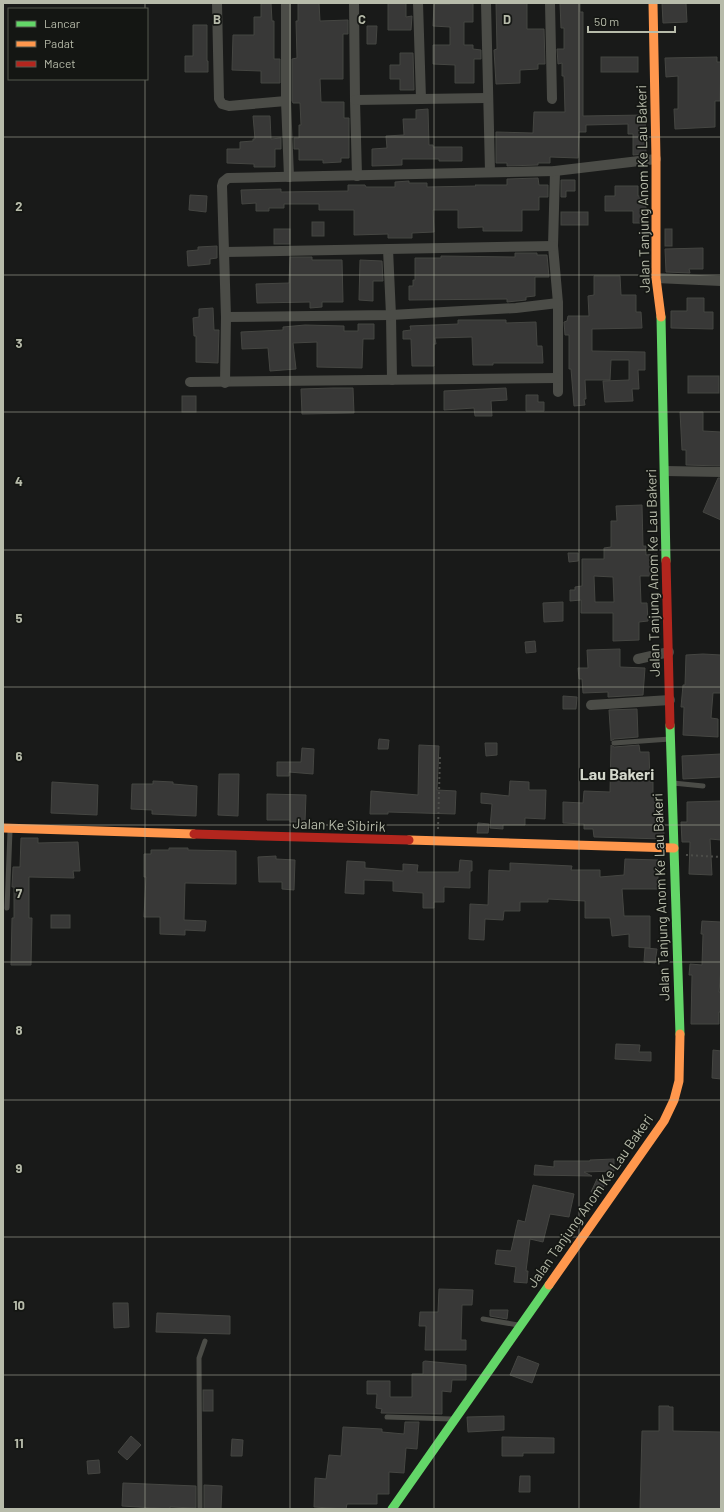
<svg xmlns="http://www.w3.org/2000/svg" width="724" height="1512" font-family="Barlow,sans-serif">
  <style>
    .building { fill: #383837; stroke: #454642; fill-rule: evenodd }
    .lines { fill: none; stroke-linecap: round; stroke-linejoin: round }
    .path { stroke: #4c4d49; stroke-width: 2; stroke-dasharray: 2 3; stroke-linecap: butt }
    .lane { stroke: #4b4c47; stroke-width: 5 }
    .street { stroke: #4b4c47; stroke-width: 10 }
    .fast { stroke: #63d668; stroke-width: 9 }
    .slow { stroke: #ff974d; stroke-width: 9 }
    .jam { stroke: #b3261e; stroke-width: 9 }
    .grid { fill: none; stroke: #b7bbaa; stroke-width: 1; stroke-opacity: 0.55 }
    .labels { text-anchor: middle; stroke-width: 3.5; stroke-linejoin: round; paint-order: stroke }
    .street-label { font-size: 14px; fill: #b7bbaa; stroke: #141613 }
    .quarter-label { font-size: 16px; font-weight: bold; fill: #d3d7cb; stroke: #141613 }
    .grid-label { font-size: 13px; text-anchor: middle; font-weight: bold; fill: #b7bbaa; stroke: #141613; stroke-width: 3.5; stroke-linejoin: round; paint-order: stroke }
  </style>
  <rect width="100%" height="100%" fill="#191a19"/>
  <g class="building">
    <path d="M261 3H271L272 21H274V59H280V83H261V71L232 70 233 35H254V17H261Z"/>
    <path d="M298 3H319L320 21 348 20V34H343V79H320L321 102H344V118H349V158H341V162L323 163V160H299V149H294V138H299V125H301L300 103H293L292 101V59L297 58 296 21H298Z"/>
    <path d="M388 3H406V17L412 16 411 30H388Z"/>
    <path d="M450 3H473V22H464V45H473V49L481 50V59H474V83H455V65L433 64V45H450V27L433 26 434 4H450Z"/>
    <path d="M496 3H527V29H544L545 64H538V69L520 70V83L496 84 494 50 497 49Z"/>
    <path d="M560 3H580V12H583V116L645 115 646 154 633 155V134H628V124L586 125V132H579L578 158 550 157V163H538V165L507 166V163H496V132L533 133 534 112H565L564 76H562V63L558 64 557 49H564V28H561Z"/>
    <path d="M662 3H686L687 22 663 23Z"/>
    <path d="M193 25H207V61H208V72H185V56H193Z"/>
    <path d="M367 26H377L376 44H367Z"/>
    <path d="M400 53H413L414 90H400V79H390V65H400Z"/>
    <rect x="601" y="57" width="37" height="15"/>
    <path d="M717 57V62H721L720 101H715V127L675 129 674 109H678V76L666 77 665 58Z"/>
    <path d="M428 109 429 145H433V147H462V161H439V159H402V165L372 166V149L387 148 386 136 404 135 403 119H416V110Z"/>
    <path d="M253 116H270L271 139 281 138V149H275V167H254V164L227 163V149H240V142L253 141V139H255Z"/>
    <path d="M538 178 539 185H548V197H539V210H522V231H483V227L458 228V210H433L434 232 412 233V238H388V234L354 235V210H319V204H284V208H269V211H256V203L242 204 241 190 281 189V192L348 191V185H365L366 187H395V182L409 181V183H427V187L476 186 475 185H507V179Z"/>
    <path d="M561 180H575V191H566V197H561Z"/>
    <path d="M615 186H638V196H646V223H633V211H605V196H615Z"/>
    <path d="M190 195 207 196 206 212 189 210Z"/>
    <rect x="561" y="212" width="27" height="13"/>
    <rect x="312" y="222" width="12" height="14"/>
    <rect x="274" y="229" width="16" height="15"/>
    <rect x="665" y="229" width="7" height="17"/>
    <path d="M217 246V258L210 259V264L188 266 187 251 198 250V247Z"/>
    <path d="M703 248V269H689L690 273 666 272 665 249Z"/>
    <path d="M515 253H537V255H547L549 277H535V296L526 297V300L507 302V299L409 300V286H413V280H415V258H441V256L515 257Z"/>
    <path d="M290 257H312V260H342L343 302H322V307L310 308V302L257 303 256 284 289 283Z"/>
    <path d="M360 260 382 261 383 281H373V301L359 300Z"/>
    <path d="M594 276H620L621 295H636V312H641L642 328 592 329V351L645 352V370H638L639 389H632L633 401 605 402 603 381 629 380V360H611L610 380H585L586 399H584L585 405 574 406 571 369H569V335H565L564 322 567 321 568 316H589L588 296 594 295Z"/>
    <path d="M687 298H704V312H713V329L671 328V311H687Z"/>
    <path d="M213 308 214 330H219L218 363 196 362V336H194L193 318 199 317V309Z"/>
    <path d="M458 320H506V323L536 322 537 346H542L543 363H493V365H473L472 337 435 338 436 344H434V366H412L411 339H403V331L411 330 410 326 458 324Z"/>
    <path d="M358 324H374V339H363L362 368 317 367V342L293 343 296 369 270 371 268 348 242 349 241 332 283 330V327L305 325 344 326V331H358Z"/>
    <rect x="688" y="376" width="31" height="17"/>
    <path d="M333 388H353L354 413 302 414 301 389Z"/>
    <path d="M506 388 507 400 491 401 492 416H475L474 408 444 410V391Z"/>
    <path d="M526 395H538V402H544V411H526Z"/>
    <rect x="182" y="396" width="14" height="16"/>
    <path d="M680 412H703V431L721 432V466L686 465V450H682Z"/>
    <path d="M718 478H721V520L703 512Z"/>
    <path d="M642 505 643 546H646V555L657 554 658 576H640L641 603H647L648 621 639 622V640L613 641V613H581V600L570 601V590H575V587L582 586V559H604V548L611 547V521H617L616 506ZM594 576 613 577 614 602H595Z"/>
    <path d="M568 553H578V561L569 562Z"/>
    <path d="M563 602V621L544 622 543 603Z"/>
    <path d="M535 641 536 652 526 653 525 642Z"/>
    <path d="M620 649V667L645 668 643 695 608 697V692L583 693 582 679H579L578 668H588L587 650Z"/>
    <path d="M703 654 721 655V693H713L711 718 718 719V737L683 735 684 707H681L683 685H685L686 655Z"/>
    <path d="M563 696 577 697 576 709H563Z"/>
    <path d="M637 709 638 737 614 739 611 741 609 710Z"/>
    <path d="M379 739 389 740 388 749H378Z"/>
    <path d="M485 743H497V755L486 756Z"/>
    <path d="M419 745 439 746 437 790 456 791 455 814 388 812V814H370L371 791 418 795Z"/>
    <path d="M611 745 614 747 639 745 640 752H649L650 782H653V795H655V804H663L664 839 594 837 593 829H584V824L563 823V802L583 803 584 791 610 792Z"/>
    <path d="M302 748 314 749 313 774 289 772V776H277V762H301Z"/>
    <path d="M721 754V777L683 779 682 756Z"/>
    <path d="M219 774H239L238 816 218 815Z"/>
    <path d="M153 781 173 782V784L197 786 196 816 152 814V810L131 809 132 784H153Z"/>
    <path d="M510 781 529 782V790H546L545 819 525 818V825H503V829L490 828 492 804 481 803V793L509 796Z"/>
    <path d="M52 782 98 785 97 815 51 813Z"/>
    <path d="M267 794 306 795 305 822H290V820H267Z"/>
    <path d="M721 801V840L710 839 712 875 689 874 690 842H682L681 822H687V802Z"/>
    <path d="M478 823 489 824 488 833H477Z"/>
    <path d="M21 838H38V843L78 842 80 871H73L74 878 29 877V918H32L31 965H11L12 918H14V887H12L13 867H20Z"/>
    <path d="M169 848H188V850L236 851V884L185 883 184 920 206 921 205 931 185 930V935L160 934V917H144L146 877H144V854H151V850H169Z"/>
    <path d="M276 856V859L295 860 294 890 282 889V882H259L258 857Z"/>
    <path d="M625 859 658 860V889H622L624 916H650V948L629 947V934L612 936 610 918H585V901L548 899V902H520V911H504L503 920 485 919 484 940 469 939 470 904 488 905 489 870 510 871V863L572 866 571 870H600V877L624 875Z"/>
    <path d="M460 860 472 861V871H470V888L444 887V902H434V908H423V893L393 891V881L364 880V894L345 893 347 861 365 862V868L403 871V864L418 865 417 872H459Z"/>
    <rect x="51" y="915" width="19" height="13"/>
    <path d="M702 921 721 922V968L719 992H721V1012H719V1024H691L692 975H689L690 964 702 965 703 934H701Z"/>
    <path d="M645 948 657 949 655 963 644 962Z"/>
    <path d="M616 1044 640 1045 639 1052H651V1061L615 1059Z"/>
    <path d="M713 1050 721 1051V1079L712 1078Z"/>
    <path d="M614 1159V1171L584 1172 592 1176 534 1175 535 1165 554 1167V1161H590V1160Z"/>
    <path d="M597 1179 605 1184 599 1196 591 1192Z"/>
    <path d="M533 1185 574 1194 569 1217 550 1214 543 1242 530 1239 526 1271H528L527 1283 514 1282 516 1267 495 1264 497 1250 511 1251 518 1220 525 1222Z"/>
    <path d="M439 1289 473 1290 472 1305H462L461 1340H466V1350H425L426 1326H419L420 1312H438Z"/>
    <path d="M113 1303H128L129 1327 114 1328Z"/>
    <path d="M490 1310H508L507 1319 490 1316Z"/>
    <path d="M157 1313 230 1316V1334L156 1332Z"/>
    <path d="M518 1356 539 1364 532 1383 510 1375Z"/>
    <path d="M425 1361 466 1365V1380H452L451 1392 442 1391V1414L381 1413 382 1409 376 1408 377 1394H367V1381H390V1397H412V1374H423V1362Z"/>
    <rect x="203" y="1390" width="10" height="21"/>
    <path d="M659 1406H669V1407H673V1431L721 1432V1509H640L642 1431H659Z"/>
    <path d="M504 1416V1430L468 1432 467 1417Z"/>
    <path d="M405 1422H419L417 1449 406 1448 404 1473 389 1472V1494H377V1504H347L346 1509 314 1507 315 1478 326 1479 329 1455 341 1456 343 1427 382 1429V1432L404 1434Z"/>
    <path d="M131 1436 141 1445 127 1460 118 1452Z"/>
    <path d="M502 1437 554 1438V1453H523V1456H502Z"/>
    <path d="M232 1439 243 1440 242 1456H231Z"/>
    <path d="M99 1460 100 1473 88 1474 87 1461Z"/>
    <path d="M520 1476H530V1492H519Z"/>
    <path d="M123 1483 196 1486V1508L170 1507V1509L122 1506Z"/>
    <path d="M204 1485 222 1486 221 1509H204Z"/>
  </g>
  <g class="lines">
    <g class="path">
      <path d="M438 829 440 756"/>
      <path d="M686 855 721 857"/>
    </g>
    <g class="lane">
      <path d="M614 743 670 739"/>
      <path d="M673 783 703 786"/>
      <path d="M7 908 10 831"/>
      <path d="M483 1319 518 1325"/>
      <path d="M387 1417 452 1419"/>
      <path d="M200 1509 199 1358 205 1341"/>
    </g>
    <g class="street">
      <path d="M217 3 219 99 222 104 229 106 286 101"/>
      <path d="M286 3V101L289 177"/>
      <path d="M354 3 355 100 357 176"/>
      <path d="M418 3 421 99"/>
      <path d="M486 3 490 172"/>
      <path d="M550 3 552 99"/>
      <path d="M355 100 487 98"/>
      <path d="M555 171 553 246 558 303V392"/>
      <path d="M388 249 391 315 392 380"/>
      <path d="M224 252 553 246"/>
      <path d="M656 278 721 281"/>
      <path d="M226 317 391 315 516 308 558 303"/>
      <path d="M190 382 557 378"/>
      <path d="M225 383 226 317 222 186 223 182 228 178 555 171 656 159"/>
      <path d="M665 471 721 472"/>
      <path d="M638 659 669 652"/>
      <path d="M591 705 670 700"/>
    </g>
    <g class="fast">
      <path d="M661 317 666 561"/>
      <path d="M670 725 680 1034"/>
      <path d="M392 1509 549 1285"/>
    </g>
    <g class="slow">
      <path d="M653 3 656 159V278L661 317"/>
      <path d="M3 828 194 834"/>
      <path d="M409 840 674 848"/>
      <path d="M549 1285 664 1121 674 1100 679 1081 680 1034"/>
    </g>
    <g class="jam">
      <path d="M666 561 670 725"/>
      <path d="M194 834 409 840"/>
    </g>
  </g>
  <path class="grid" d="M145 3V9M290 3V1509M434 3V1509M579 3V1509M145 79V1509M3 137H721M3 275H721M3 412H721M3 550H721M3 687H721M3 825H721M3 962H721M3 1100H721M3 1237H721M3 1375H721"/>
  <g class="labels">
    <g class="street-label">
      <text transform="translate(643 189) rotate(-91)" y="5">Jalan Tanjung Anom Ke Lau Bakeri</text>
      <text transform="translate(653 573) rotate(-91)" y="5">Jalan Tanjung Anom Ke Lau Bakeri</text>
      <text transform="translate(339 825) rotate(2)" y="5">Jalan Ke Sibirik</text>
      <text transform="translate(661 897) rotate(-92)" y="5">Jalan Tanjung Anom Ke Lau Bakeri</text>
      <text transform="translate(590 1201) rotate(-55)" y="5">Jalan Tanjung Anom Ke Lau Bakeri</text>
    </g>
    <g class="quarter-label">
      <text x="617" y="780">Lau Bakeri</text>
    </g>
  </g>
  <g class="grid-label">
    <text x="217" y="24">B</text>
    <text x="362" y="24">C</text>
    <text x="507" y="24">D</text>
    <text x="19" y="211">2</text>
    <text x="19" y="348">3</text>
    <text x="19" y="486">4</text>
    <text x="19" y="623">5</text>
    <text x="19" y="761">6</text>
    <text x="19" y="898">7</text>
    <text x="19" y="1035">8</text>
    <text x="19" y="1173">9</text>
    <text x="19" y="1310">10</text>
    <text x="19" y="1448">11</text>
  </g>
  <rect width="724" height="1512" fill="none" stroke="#b7bbaa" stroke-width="8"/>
  <rect x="8" y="8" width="140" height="72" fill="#141613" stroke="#55584f"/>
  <rect x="16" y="21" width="20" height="6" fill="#63d668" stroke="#55584f"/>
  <text x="44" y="28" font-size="12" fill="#b7bbaa">Lancar</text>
  <rect x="16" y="41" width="20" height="6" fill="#ff974d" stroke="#55584f"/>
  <text x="44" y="48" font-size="12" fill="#b7bbaa">Padat</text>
  <rect x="16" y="61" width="20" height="6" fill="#b3261e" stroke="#55584f"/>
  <text x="44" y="68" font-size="12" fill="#b7bbaa">Macet</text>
  <path d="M588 26v6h87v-6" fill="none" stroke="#b7bbaa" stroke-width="2"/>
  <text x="594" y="26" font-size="12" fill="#b7bbaa" stroke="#141613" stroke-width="3" paint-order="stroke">50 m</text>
</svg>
